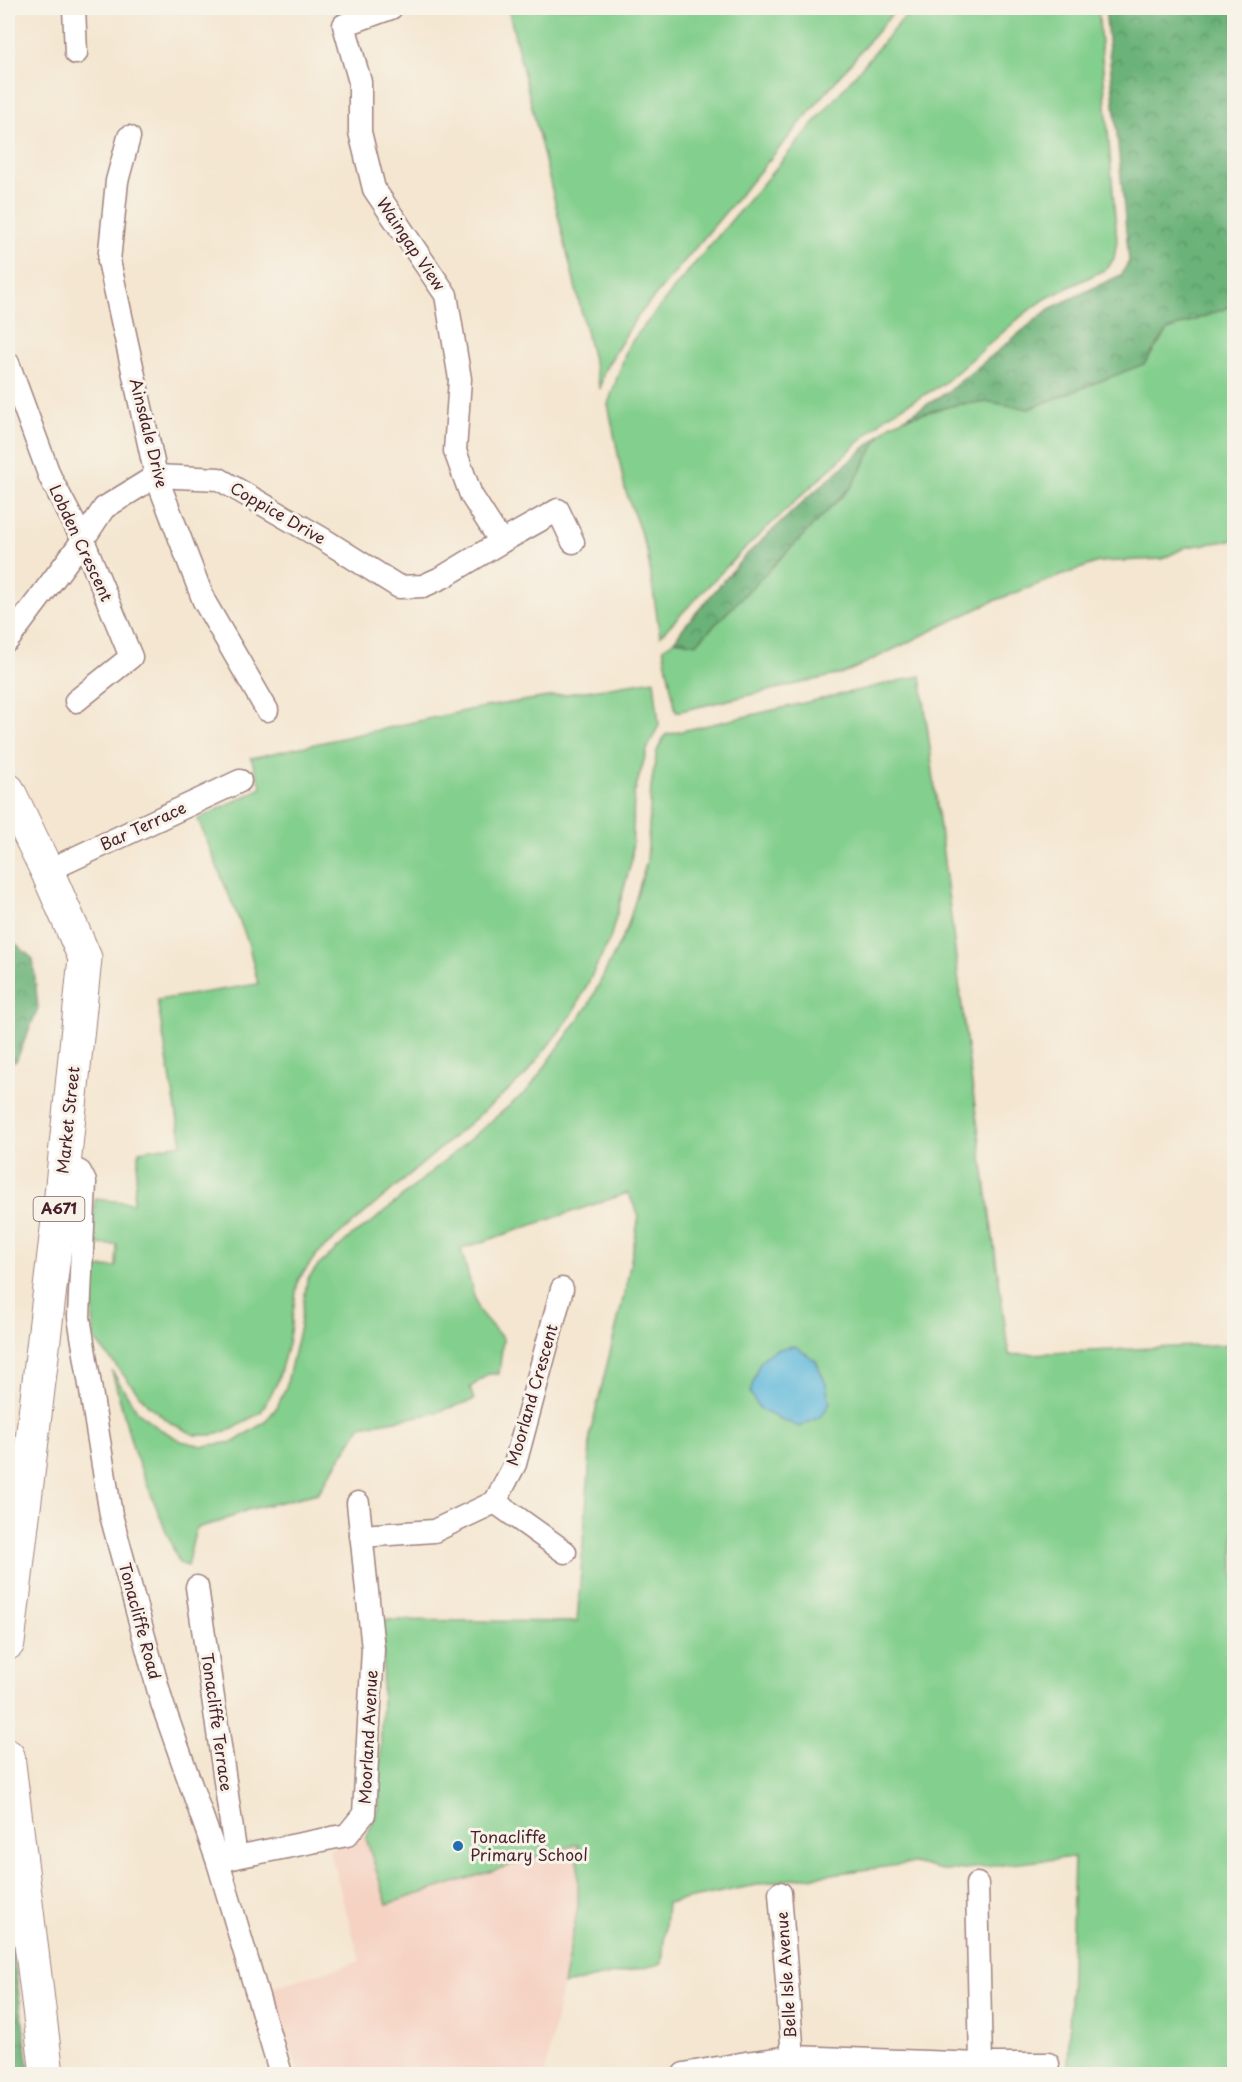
<svg xmlns="http://www.w3.org/2000/svg" width="1242" height="2082" font-family="'Playpen Sans',sans-serif">
  <style>
    .built { fill: #f5d2c2 }
    .grass { fill: #83cf8d; stroke: #66775c; stroke-width: 1.5 }
    .forest { fill: url(#forest-crowns); stroke: #5a6852; stroke-width: 1.5 }
    .water { fill: #5db8db; stroke: #546c83; stroke-width: 1.5 }
    .lines { fill: none; stroke-linecap: round; stroke-linejoin: round }
    .street-casing { stroke: #9f827e; stroke-width: 25 }
    .primary-casing { stroke: #9f827e; stroke-width: 35 }
    .street { stroke: #fff; stroke-width: 22 }
    .primary { stroke: #fff; stroke-width: 33 }
    .poi-dot { fill: #1f6fb2; stroke: #f7f3e8; stroke-width: 2 }
    .labels { text-anchor: middle; stroke-width: 6; stroke-linejoin: round; paint-order: stroke }
    .shield { fill: #f7f3e8; stroke: #7e5f64; stroke-width: 1.5 }
    .shield-label { font-size: 15px; font-weight: bold; fill: #4a1f2b }
    .street-label { font-size: 16px; fill: #4a1f2b; stroke: #f7f3e8 }
    .poi-label { font-size: 16px; fill: #4a1f2b; stroke: #f7f3e8; text-anchor: start }
  </style>
  <defs>
    <pattern id="forest-crowns" width="20" height="18" patternUnits="userSpaceOnUse" patternTransform="scale(1.5)"><rect width="20" height="18" fill="#6ab278"/><path d="M2 6a3 3 0 1 1 6 0M12 15a3 3 0 1 1 6 0" fill="none" stroke="#599063"/></pattern>
  </defs>
  <rect width="100%" height="100%" fill="#f7f3e8"/>
  <filter id="ink" filterUnits="userSpaceOnUse"><feTurbulence type="fractalNoise" baseFrequency=".0167" numOctaves="2"/><feDisplacementMap in="SourceGraphic" scale="12" xChannelSelector="R" yChannelSelector="G"/><feConvolveMatrix kernelMatrix="1 2 1 2 8 2 1 2 1" color-interpolation-filters="sRGB"/></filter>
  <filter id="wash" filterUnits="userSpaceOnUse"><feTurbulence type="fractalNoise" baseFrequency=".008" numOctaves="4" result="noise"/><feDisplacementMap in="SourceGraphic" scale="24" xChannelSelector="R" yChannelSelector="G"/><feGaussianBlur stdDeviation="1.35" result="paint"/><feColorMatrix in="noise" values="0 0 0 0 0 0 0 0 0 0 0 0 0 0 0 0 0 1.4 0 .05"/><feComposite in="paint" operator="in"/></filter>
  <g filter="url(#wash)">
    <rect width="100%" height="100%" fill="#f4e6d0"/>
    <path class="built" d="M384 1620 577 1622 578 1906 545 2074H299L270 1988 360 1961 329 1849 366 1838 379 1808Z"/>
    <g class="grass">
      <path d="M508 8H897L634 321 604 371 600 389Z"/>
      <path d="M912 8H1098L1117 241 1114 258 1108 268 1047 298 1024 314 942 385 888 415 740 553 660 636 647 551 625 489 608 404 628 346 685 275Z"/>
      <path d="M1234 305V540L1186 547 1162 559 1098 562 991 602 845 673 676 712 663 648 675 640 696 643 852 486 881 434 890 425 905 418 959 404 991 402 1029 409 1144 364 1168 330Z"/>
      <path d="M921 676 968 1055 1009 1355 1234 1344V2074H1068L1074 1857 946 1871 914 1863 771 1882 667 1903 662 1964 563 1985 578 1906V1844L387 1904 366 1838 379 1808 384 1620 577 1622 589 1472 590 1434 626 1287 639 1216 628 1193 461 1249 478 1310 503 1339 499 1374H488L470 1388 474 1400 431 1414 361 1426 318 1493 247 1510 222 1521 196 1528 187 1566 179 1563 134 1452 112 1371 137 1411 158 1428 181 1441 203 1446 234 1442 265 1422 277 1407 286 1387 300 1326 307 1280 317 1267 352 1235 371 1223 529 1089 588 1006 627 928 647 861 651 786 657 751 665 735Z"/>
      <path d="M654 680 659 725 648 747 634 794 632 859 610 939 573 1013 525 1076 317 1254 298 1280 288 1344 277 1383 261 1412 233 1429 212 1435H195L171 1423 148 1405 94 1339 91 1268 116 1267 117 1245 92 1244 95 1199 133 1203 139 1151 182 1144 157 1000 258 984 248 942 198 819 262 788 251 758 473 709Z"/>
    </g>
    <g class="forest">
      <path d="M1105 8H1234V305L1168 330 1144 364 1028 409 991 402 959 404 905 418 946 393 1049 309 1121 275 1129 261Z"/>
      <path d="M881 434 852 486 696 644 675 640 683 628 745 556 806 499Z"/>
      <path d="M8 937 33 959 38 1008 16 1061 8 1064Z"/>
      <path d="M8 1918 30 2074H8Z"/>
    </g>
    <path class="water" d="M795 1346 816 1361 826 1384 830 1403 822 1416 799 1427 760 1410 750 1393C759 1361 760 1350 795 1346Z"/>
  </g>
  <g filter="url(#ink)">
    <g class="lines">
      <defs>
        <g id="street">
          <path d="M74 8 76 53"/>
          <path d="M391 8 344 25 360 82V132L374 189 446 295 460 379 455 451 471 495 501 542"/>
          <path d="M129 137 117 181 109 261 156 476 204 601 267 710"/>
          <path d="M8 363 50 477 83 540 131 657 76 701"/>
          <path d="M8 640 83 540 104 508 156 476 219 479 323 539 399 587 423 586 443 577 501 542 558 510 573 542"/>
          <path d="M47 871 240 781"/>
          <path d="M63 1164 80 1172 85 1182 79 1317 111 1515 162 1703 218 1862 281 2074"/>
          <path d="M495 1502 565 1552"/>
          <path d="M361 1536 434 1531 495 1502 515 1464 562 1289"/>
          <path d="M197 1587 236 1857"/>
          <path d="M218 1862 236 1857 347 1835 364 1814 373 1649 358 1503"/>
          <path d="M977 1884 981 2064"/>
          <path d="M780 1893 793 2057"/>
          <path d="M684 2074 746 2063 793 2057 981 2064H1048"/>
        </g>
        <g id="primary">
          <path d="M8 790 47 871 85 958 61 1195 8 1643"/>
          <path d="M8 1756 47 2074"/>
        </g>
      </defs>
      <use href="#street" class="street-casing"/>
      <use href="#primary" class="primary-casing"/>
      <use href="#street" class="street"/>
      <use href="#primary" class="primary"/>
    </g>
  </g>
  <circle class="poi-dot" cx="458" cy="1846" r="6"/>
  <g class="labels">
    <rect class="shield" x="33.5" y="1197" width="51" height="24" rx="4.5"/>
    <g class="shield-label">
      <text x="59" y="1214">A671</text>
    </g>
    <g class="street-label">
      <text transform="translate(411 244) rotate(56)" y="6">Waingap View</text>
      <text transform="translate(149 433) rotate(76)" y="6">Ainsdale Drive</text>
      <text transform="translate(278 513) rotate(30)" y="6">Coppice Drive</text>
      <text transform="translate(81 543) rotate(65)" y="6">Lobden Crescent</text>
      <text transform="translate(143 826) rotate(-25)" y="6">Bar Terrace</text>
      <text transform="translate(68 1120) rotate(-84)" y="6">Market Street</text>
      <text transform="translate(532 1395) rotate(-74)" y="6">Moorland Crescent</text>
      <text transform="translate(140 1621) rotate(75)" y="6">Tonacliffe Road</text>
      <text transform="translate(217 1722) rotate(82)" y="6">Tonacliffe Terrace</text>
      <text transform="translate(368 1737) rotate(-87)" y="6">Moorland Avenue</text>
      <text transform="translate(786 1975) rotate(-94)" y="6">Belle Isle Avenue</text>
    </g>
    <g class="poi-label">
      <text x="470" y="1843">Tonacliffe<tspan x="470" dy="18">Primary School</tspan></text>
    </g>
  </g>
  <rect width="1242" height="2082" fill="none" stroke="#f7f3e8" stroke-width="30"/>
</svg>
